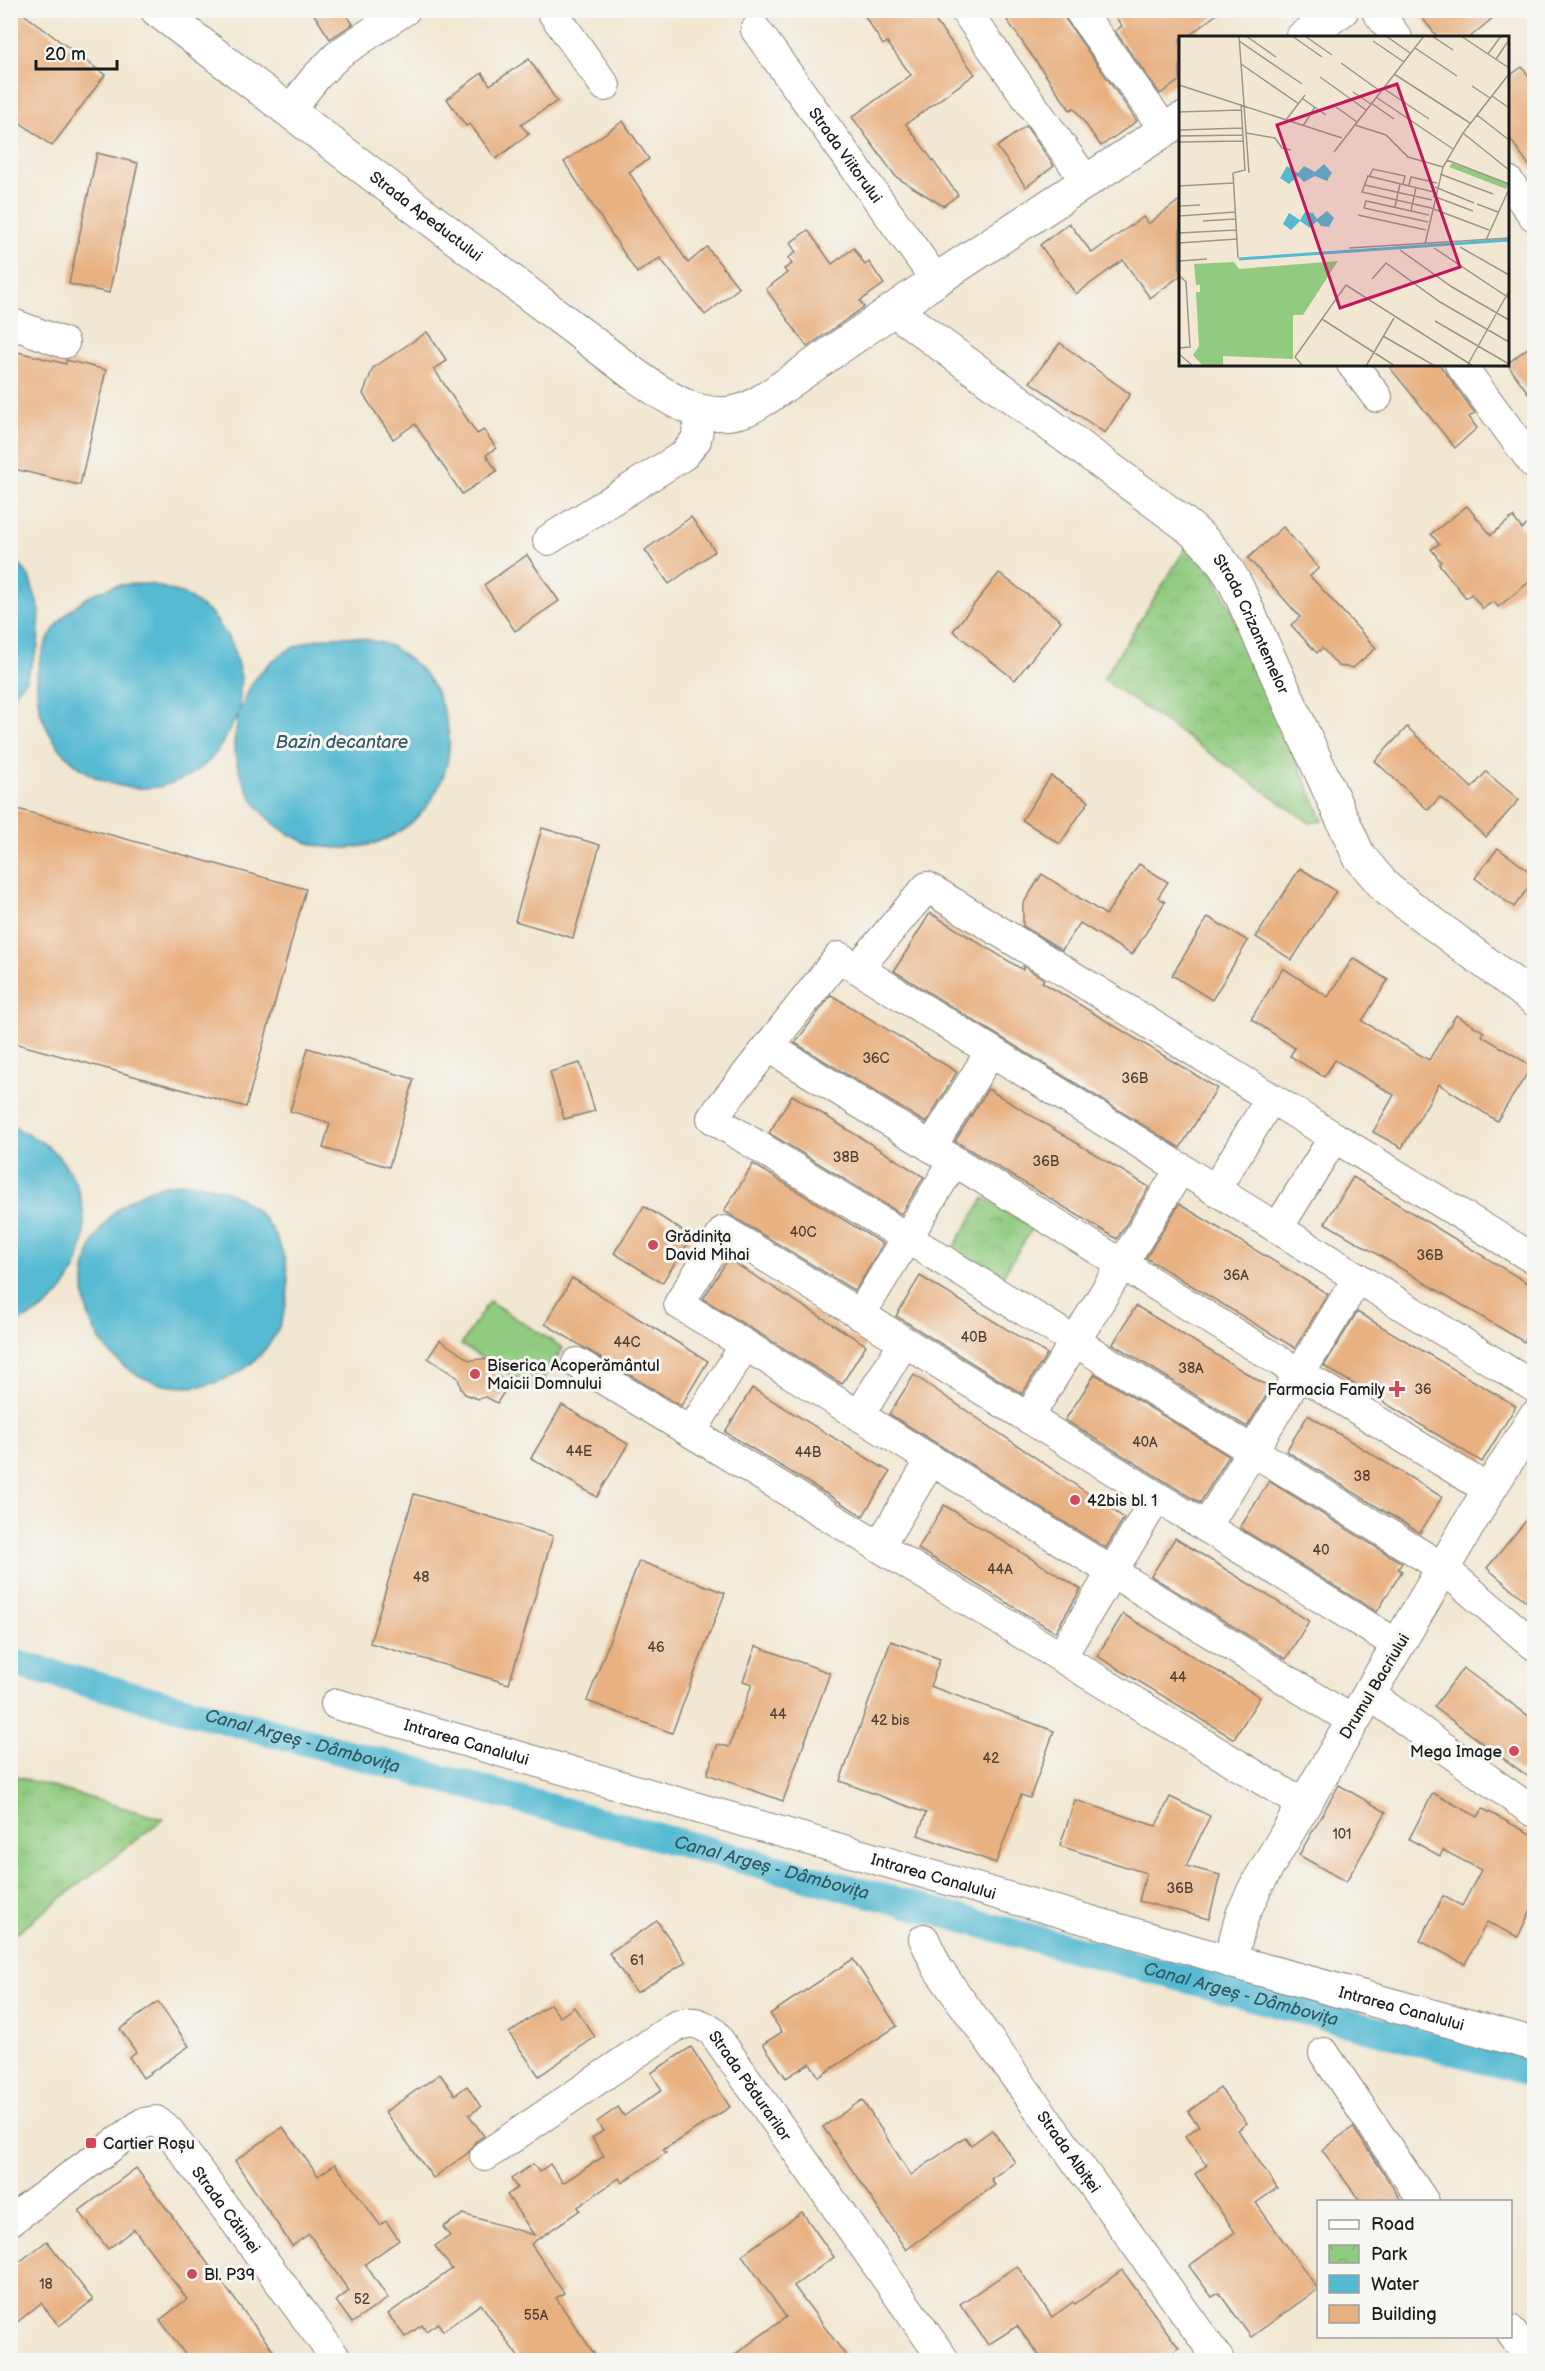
<svg xmlns="http://www.w3.org/2000/svg" width="1545" height="2371" font-family="'Balsamiq Sans',sans-serif">
  <style>
    .grass { fill: url(#grass-tufts); stroke: #56744e; stroke-width: 1.5 }
    .park { fill: url(#park-crowns); stroke: #56744e; stroke-width: 1.5 }
    .garden { fill: #90cb7f; stroke: #56744e; stroke-width: 1.5 }
    .water { fill: #54bad2; stroke: #386b77; stroke-width: 1.5 }
    .lines { fill: none; stroke-linecap: round; stroke-linejoin: round }
    .canal { stroke: #54bad2; stroke-width: 28 }
    .building { fill: #e8b181 }
    .minor-casing { stroke: #878277; stroke-width: 32 }
    .tertiary-casing { stroke: #878277; stroke-width: 35 }
    .minor { stroke: #fff; stroke-width: 30 }
    .tertiary { stroke: #fff; stroke-width: 33 }
    .poi-dot { fill: #d1495b; stroke: #f6f6f2; stroke-width: 2 }
    .labels { text-anchor: middle; stroke-width: 6; stroke-linejoin: round; paint-order: stroke }
    .number-label { font-size: 14px; fill: #4f4135 }
    .street-label { font-size: 16px; fill: #1c1c1c; stroke: #f6f6f2 }
    .poi-label { font-size: 16px; fill: #1c1c1c; stroke: #f6f6f2; text-anchor: start }
    .water-label { font-size: 18px; font-style: italic; fill: #325b65; stroke: #f6f6f2 }
    .inset-river { fill: none; stroke: #54bad2; stroke-width: 3 }
    .inset-road { fill: none; stroke: #9c9689; stroke-width: 1.5 }
    .view { fill: #c2185b; fill-opacity: 0.15; stroke: #c2185b; stroke-width: 3 }
    .inset-edge { fill: none; stroke: #1c1c1c; stroke-width: 3 }
  </style>
  <defs>
    <pattern id="grass-tufts" width="24" height="20" patternUnits="userSpaceOnUse" patternTransform="scale(1.5)"><rect width="24" height="20" fill="#90cb7f"/><path d="M3 7l-1-3M5 7V3M7 7l1-3M15 17l-1-3M17 17v-4M19 17l1-3" fill="none" stroke="#7cae6d"/></pattern>
    <pattern id="park-crowns" width="20" height="18" patternUnits="userSpaceOnUse" patternTransform="scale(1.5)"><rect width="20" height="18" fill="#90cb7f"/><path d="M2 6a3 3 0 1 1 6 0M12 15a3 3 0 1 1 6 0" fill="none" stroke="#7cae6d"/></pattern>
  </defs>
  <rect width="100%" height="100%" fill="#f6f6f2"/>
  <filter id="ink" filterUnits="userSpaceOnUse"><feTurbulence type="fractalNoise" baseFrequency=".0167" numOctaves="2"/><feDisplacementMap in="SourceGraphic" scale="12" xChannelSelector="R" yChannelSelector="G"/><feConvolveMatrix kernelMatrix="1 2 1 2 8 2 1 2 1" color-interpolation-filters="sRGB"/></filter>
  <filter id="wash" filterUnits="userSpaceOnUse"><feTurbulence type="fractalNoise" baseFrequency=".008" numOctaves="4" result="noise"/><feDisplacementMap in="SourceGraphic" scale="24" xChannelSelector="R" yChannelSelector="G"/><feGaussianBlur stdDeviation="1.35" result="paint"/><feColorMatrix in="noise" values="0 0 0 0 0 0 0 0 0 0 0 0 0 0 0 0 0 1.4 0 .05"/><feComposite in="paint" operator="in"/></filter>
  <g filter="url(#wash)">
    <rect width="100%" height="100%" fill="#f2e7d2"/>
    <path class="grass" d="M11 1775 163 1819 11 1937 10 1775Z"/>
    <g class="park">
      <path d="M1189 543 1213 572 1235 618 1323 821 1310 823 1103 679Z"/>
      <path d="M984 1198 1033 1227 1001 1279 952 1250Z"/>
    </g>
    <path class="garden" d="M489 1301 563 1348 536 1391 461 1345Z"/>
    <g class="water">
      <path d="M10 551 29 576 40 611 38 647 25 681 11 698Z"/>
      <path d="M150 584 184 594 212 614 232 643 241 677 239 711C245 701 248 688 256 678 284 642 330 629 373 641 379 642 385 643 390 646 399 651 408 659 416 665 432 678 441 701 446 720 452 742 449 765 439 786 402 865 292 870 249 793 242 779 235 763 234 746 234 736 238 725 238 715 227 733 220 753 202 767 116 832 0 735 48 639 62 613 85 594 114 586 125 583 139 585 150 584Z"/>
      <path d="M11 1126C30 1135 50 1144 63 1162 98 1207 89 1279 40 1311 31 1317 20 1320 11 1325Z"/>
      <circle cx="186" cy="1285" r="102"/>
    </g>
    <g class="lines">
      <path class="canal" id="s1" d="M10 1662 1534 2073"/>
    </g>
    <g id="blocks">
      <g class="building">
        <path d="M10 10H18L105 75 52 146 10 115Z"/>
        <path d="M311 10H343L353 24 330 39Z"/>
        <path d="M861 10H927L975 74 906 124 958 195 943 206 896 177 852 117 911 75 887 42 883 45Z"/>
        <path d="M1000 10H1059L1137 121 1101 146 1074 108 1070 110Z"/>
        <path d="M1110 10H1222L1186 38H1180V80L1160 94 1115 31 1122 26Z"/>
        <path d="M1416 10H1502L1469 38H1438Z"/>
        <path d="M529 59 557 101 521 125 529 134 496 159 470 124 466 126 447 99 482 73 490 85Z"/>
        <path d="M1522 67 1534 83V172L1508 136V77Z"/>
        <path d="M623 121 649 159 629 172 688 263 707 247 739 288 705 315 660 258 637 273 564 162Z"/>
        <path d="M1026 126 1054 166 1026 187 997 147Z"/>
        <path d="M97 153 138 163 109 293 69 284Z"/>
        <path d="M1180 200V276L1150 298 1123 260 1076 294 1040 245 1069 223 1092 253 1143 217 1148 224Z"/>
        <path d="M808 230 832 264 854 248 865 265 869 262 884 284 860 301 864 307 807 347 766 289 787 273 784 269 792 264 788 258 796 252 790 243Z"/>
        <path d="M427 332 447 361 434 369 477 434 484 430 496 448 486 455 497 471 462 494 415 424 393 439 363 394 373 368Z"/>
        <path d="M1060 343 1130 394 1105 433 1030 382Z"/>
        <path d="M1534 343V401L1507 364Z"/>
        <path d="M10 350 66 364V360L106 370 80 485 10 468Z"/>
        <path d="M1387 364H1439L1475 413 1469 417 1477 428 1455 448Z"/>
        <path d="M1467 506 1491 535 1513 517 1522 529 1534 519V578L1498 607 1493 601 1483 609 1471 594 1466 598 1439 564 1441 562 1431 549 1439 544 1431 534Z"/>
        <path d="M691 517 715 551 669 584 645 550Z"/>
        <path d="M1283 527 1319 568 1310 576 1376 648 1353 668 1338 666 1322 648 1317 653 1291 625 1300 617 1248 558Z"/>
        <path d="M527 555 559 601 515 631 484 585Z"/>
        <path d="M999 573 1061 621 1015 680 953 631Z"/>
        <path d="M1407 727 1472 788 1486 772 1519 800 1486 837 1440 797 1428 810 1375 761Z"/>
        <path d="M1051 776 1089 801 1060 844 1022 820Z"/>
        <path d="M10 807 306 889 246 1107 10 1042Z"/>
        <path d="M542 828 600 845 573 938 515 921Z"/>
        <path d="M1498 848 1534 875V880L1514 907 1475 878Z"/>
        <path d="M1139 864 1168 882 1158 897 1165 902 1132 955 1080 923 1062 950 1023 926V904L1042 874 1106 915Z"/>
        <path d="M1300 868 1336 891 1292 960 1256 937Z"/>
        <path d="M930 913 1023 970V966L1044 979 1042 982 1217 1088 1180 1148 894 971Z"/>
        <path d="M1208 917 1248 941 1212 1000 1172 975Z"/>
        <path d="M1353 958 1388 980 1362 1021 1429 1060 1456 1015 1484 1032 1482 1036 1532 1066 1497 1121 1439 1084 1402 1148 1373 1132 1394 1095 1335 1060 1324 1077 1290 1056 1295 1048 1251 1019 1283 968 1328 997Z"/>
        <path d="M831 995 957 1072 926 1123 795 1043Z"/>
        <path d="M308 1048 414 1079 389 1167 323 1148 330 1123 290 1111Z"/>
        <path d="M580 1063 595 1111 564 1119 550 1072Z"/>
        <path d="M988 1089 1149 1187 1117 1239 955 1141Z"/>
        <path d="M792 1095 924 1177 901 1214 769 1133Z"/>
        <path d="M753 1164 883 1244 855 1291 724 1211Z"/>
        <path d="M1353 1177 1534 1287V1325L1524 1342 1325 1223Z"/>
        <path d="M1179 1204 1328 1294 1295 1348 1146 1258Z"/>
        <path d="M644 1206 692 1237 662 1283 614 1253Z"/>
        <path d="M728 1259 866 1345 842 1384 703 1299Z"/>
        <path d="M920 1276 1047 1354 1022 1394 896 1316Z"/>
        <path d="M572 1278 708 1361 681 1406 545 1324Z"/>
        <path d="M1136 1306 1271 1388 1247 1427 1113 1344Z"/>
        <path d="M1357 1312 1516 1406 1482 1462 1324 1366Z"/>
        <path d="M440 1340 469 1360 484 1359 495 1365 499 1377 509 1384 497 1403 486 1397 478 1399 465 1394 461 1389 458 1378 428 1358Z"/>
        <path d="M1095 1374 1229 1456 1200 1503 1065 1420Z"/>
        <path d="M914 1375 1124 1518 1106 1548 889 1414Z"/>
        <path d="M752 1388 890 1472 863 1516 725 1432Z"/>
        <path d="M562 1405 628 1444 597 1497 531 1458Z"/>
        <path d="M1308 1415 1442 1497 1420 1533 1286 1451Z"/>
        <path d="M1269 1481 1402 1563 1398 1569 1402 1571 1377 1612 1240 1528Z"/>
        <path d="M414 1494 553 1536 509 1684 370 1643Z"/>
        <path d="M944 1505 1081 1589 1055 1632 918 1549Z"/>
        <path d="M1534 1511V1608L1487 1568Z"/>
        <path d="M1175 1538 1309 1621 1286 1659 1151 1576Z"/>
        <path d="M639 1561 725 1593 672 1733 587 1701Z"/>
        <path d="M1123 1614 1260 1697 1234 1739 1097 1656Z"/>
        <path d="M891 1641 940 1659 930 1686 1054 1731 1030 1798 1021 1795 996 1863 918 1835 926 1813 840 1781Z"/>
        <path d="M756 1646 830 1673 783 1801 707 1774 718 1744 729 1747 752 1684 743 1681Z"/>
        <path d="M1463 1668 1534 1720V1781L1434 1707Z"/>
        <path d="M1339 1785 1386 1812 1346 1882 1299 1855Z"/>
        <path d="M1433 1793 1478 1817 1483 1809 1534 1836V1903L1518 1937 1487 1922 1465 1964 1420 1941 1443 1896 1462 1906 1481 1870 1443 1850 1440 1856 1409 1839Z"/>
        <path d="M1170 1797 1210 1816 1186 1866 1220 1875 1209 1919 1139 1901 1146 1873 1060 1846 1075 1800 1156 1826Z"/>
        <path d="M657 1921 686 1962 636 1993 609 1953Z"/>
        <path d="M853 1959 897 2026 819 2077 810 2063 786 2078 763 2044 782 2032 770 2014Z"/>
        <path d="M158 2002 189 2046 143 2078 129 2057 136 2052 120 2029Z"/>
        <path d="M550 2004 560 2017 574 2007 595 2037 539 2076 509 2033Z"/>
        <path d="M691 2047 730 2107 663 2150 666 2153 622 2183 619 2178 578 2207 580 2210 531 2244 564 2293 556 2298 599 2361H521L481 2304 443 2331 438 2323 426 2331 422 2325 405 2337 388 2314 452 2269 435 2246 450 2236 443 2227 463 2214 534 2235 507 2195 517 2188 511 2179 533 2164 539 2172 550 2164 563 2183 604 2156 592 2138 603 2131 597 2122 618 2107 624 2116 662 2090 651 2073Z"/>
        <path d="M440 2074 455 2095 467 2086 481 2107 469 2115 484 2136 475 2142 468 2153 433 2178 385 2112Z"/>
        <path d="M1220 2088 1247 2123 1238 2130 1277 2188 1256 2203 1318 2289 1251 2337 1219 2293 1212 2297 1189 2266 1235 2232 1195 2174 1207 2165 1185 2136 1199 2126 1188 2112Z"/>
        <path d="M862 2100 911 2175 965 2137 971 2145 992 2130 1015 2162 991 2179 995 2185 906 2250 823 2127Z"/>
        <path d="M283 2127 318 2176 335 2164 380 2225 386 2221 399 2240 365 2264 388 2298 352 2323 336 2301 349 2291 309 2234 292 2246 235 2161Z"/>
        <path d="M1353 2127 1381 2169 1402 2202H1361L1322 2150Z"/>
        <path d="M136 2168 245 2313 281 2361H190L160 2320 187 2299 134 2229 108 2249 79 2211Z"/>
        <path d="M802 2212 834 2257 794 2286 850 2361H726L786 2317 742 2255Z"/>
        <path d="M47 2241 93 2300 59 2326 41 2303 10 2328V2269Z"/>
        <path d="M1017 2266 1052 2317 1073 2302 1075 2304 1122 2270 1179 2348 1161 2361H1043L1017 2326 988 2345 960 2304Z"/>
      </g>
    </g>
  </g>
  <g filter="url(#ink)">
    <use href="#blocks" fill-opacity="0" stroke="#878277" stroke-width="1.5"/>
    <g class="lines">
      <defs>
        <g id="minor">
          <path d="M551 10 605 86"/>
          <path d="M965 10 1086 181"/>
          <path d="M1079 10 1165 130"/>
          <path d="M1376 10 1397 38"/>
          <path id="s2" d="M756 30 936 280"/>
          <path d="M289 111 316 77 339 54 405 10"/>
          <path d="M1508 181 1534 216"/>
          <path d="M10 323 64 343"/>
          <path d="M1352 364 1377 397"/>
          <path d="M1460 364 1534 464"/>
          <path d="M548 540 684 455 696 440 701 411"/>
          <path d="M858 968 927 887 1271 1098 1215 1190"/>
          <path d="M769 1047 1489 1490"/>
          <path d="M1271 1098 1334 1137"/>
          <path d="M931 1147 991 1051"/>
          <path d="M1278 1228 1334 1137 1534 1259"/>
          <path d="M860 1315 954 1161"/>
          <path d="M577 1363 1304 1805"/>
          <path d="M1534 1387 839 957 712 1118 1443 1568 1534 1645"/>
          <path d="M859 1416 904 1342"/>
          <path d="M1028 1418 1181 1168"/>
          <path d="M691 1432 745 1345"/>
          <path d="M1206 1527 1358 1278"/>
          <path d="M879 1547 931 1460"/>
          <path d="M1061 1657 1157 1497"/>
          <path d="M1369 1694 1532 1811"/>
          <path id="s3" d="M336 1704 1230 1961"/>
          <path d="M1353 1721 679 1304 724 1231 1398 1645"/>
          <path id="s4" d="M924 1939 938 1969 1219 2360"/>
          <path d="M1324 2053 1424 2202"/>
          <path id="s5" d="M485 2156 676 2026C692 2020 699 2022 713 2032L944 2360"/>
          <path id="s6" d="M10 2221 143 2123 156 2121 168 2130 337 2360"/>
          <path d="M1510 2330 1531 2360"/>
        </g>
        <g id="tertiary">
          <path id="s7" d="M157 10 635 375C668 398 704 425 747 409 754 406 761 401 768 397L936 280 1180 120"/>
          <path d="M1302 38 1342 10"/>
          <path id="s8" d="M894 310 1185 524C1208 543 1225 562 1238 589L1359 856 1387 889 1534 999"/>
          <path id="s9" d="M1534 1418 1489 1490 1255 1888 1242 1916 1230 1961 1534 2044"/>
        </g>
      </defs>
      <use href="#minor" class="minor-casing"/>
      <use href="#tertiary" class="tertiary-casing"/>
      <use href="#minor" class="minor"/>
      <use href="#tertiary" class="tertiary"/>
    </g>
  </g>
  <g class="poi-dot">
    <circle cx="653" cy="1245" r="6"/>
    <circle cx="475" cy="1374" r="6"/>
    <path d="M1394 1380h6v6h6v6h-6v6h-6v-6h-6v-6h6z"/>
    <circle cx="1075" cy="1500" r="6"/>
    <circle cx="1514" cy="1751" r="6"/>
    <rect x="85" y="2137" width="12" height="12" rx="3"/>
    <circle cx="192" cy="2274" r="6"/>
  </g>
  <g class="labels">
    <g class="number-label">
      <text x="876" y="1063">36C</text>
      <text x="1135" y="1083">36B</text>
      <text x="846" y="1162">38B</text>
      <text x="1046" y="1166">36B</text>
      <text x="803" y="1237">40C</text>
      <text x="1430" y="1260">36B</text>
      <text x="1236" y="1280">36A</text>
      <text x="974" y="1342">40B</text>
      <text x="627" y="1347">44C</text>
      <text x="1191" y="1373">38A</text>
      <text x="1423" y="1394">36</text>
      <text x="1145" y="1447">40A</text>
      <text x="579" y="1456">44E</text>
      <text x="808" y="1457">44B</text>
      <text x="1362" y="1481">38</text>
      <text x="1321" y="1555">40</text>
      <text x="1000" y="1574">44A</text>
      <text x="421" y="1582">48</text>
      <text x="656" y="1652">46</text>
      <text x="1178" y="1682">44</text>
      <text x="778" y="1719">44</text>
      <text x="890" y="1725">42 bis</text>
      <text x="991" y="1763">42</text>
      <text x="1342" y="1839">101</text>
      <text x="1180" y="1893">36B</text>
      <text x="637" y="1965">61</text>
      <text x="46" y="2289">18</text>
      <text x="362" y="2304">52</text>
      <text x="536" y="2320">55A</text>
    </g>
    <g class="street-label">
      <text dy="6" stroke="none"><textPath href="#s2" startOffset="154">Strada Viitorului</textPath></text>
      <text dy="6" stroke="none"><textPath href="#s7" startOffset="339">Strada Apeductului</textPath></text>
      <text dy="6" stroke="none"><textPath href="#s8" startOffset="483">Strada Crizantemelor</textPath></text>
      <text transform="translate(1374 1686) rotate(-59)" y="6">Drumul Bacriului</text>
      <text dy="6" stroke="none"><textPath href="#s3" startOffset="136">Intrarea Canalului</textPath></text>
      <text dy="6" stroke="none"><textPath href="#s3" startOffset="622">Intrarea Canalului</textPath></text>
      <text dy="6" stroke="none"><textPath href="#s9" startOffset="802">Intrarea Canalului</textPath></text>
      <text dy="6" stroke="none"><textPath href="#s5" startOffset="336">Strada Pădurarilor</textPath></text>
      <text dy="6" stroke="none"><textPath href="#s4" startOffset="258">Strada Albiței</textPath></text>
      <text dy="6" stroke="none"><textPath href="#s6" startOffset="292">Strada Cătinei</textPath></text>
    </g>
    <g class="poi-label">
      <text x="665" y="1242">Grădinița<tspan x="665" dy="18">David Mihai</tspan></text>
      <text x="487" y="1371">Biserica Acoperământul<tspan x="487" dy="18">Maicii Domnului</tspan></text>
      <text x="1385" y="1395" text-anchor="end">Farmacia Family</text>
      <text x="1087" y="1506">42bis bl. 1</text>
      <text x="1502" y="1757" text-anchor="end">Mega Image</text>
      <text x="103" y="2149">Cartier Roșu</text>
      <text x="204" y="2280">Bl. P39</text>
    </g>
    <g class="water-label">
      <text x="342" y="748">Bazin decantare</text>
      <text dy="6" stroke="none"><textPath href="#s1" startOffset="303">Canal Argeș - Dâmbovița</textPath></text>
      <text dy="6" stroke="none"><textPath href="#s1" startOffset="789">Canal Argeș - Dâmbovița</textPath></text>
      <text dy="6" stroke="none"><textPath href="#s1" startOffset="1275">Canal Argeș - Dâmbovița</textPath></text>
    </g>
  </g>
  <g transform="translate(1179 36)">
    <rect width="330" height="330" fill="#f2e7d2"/>
    <path d="M159 225 124 279H114V323L44 320V330H24L14 319 20 310 17 256H21V249H17L15 228 55 226 60 233Z" fill="#90cb7f"/>
    <path d="M273 127 330 148 327 153 270 131Z" fill="#90cb7f"/>
    <path d="M145 128 153 137 148 145 136 140 125 146 119 140 110 148 101 142 108 130 119 137 125 130 136 136ZM148 175 155 182 150 191 142 190 138 185 131 192 121 185 112 194 104 188 110 177 121 184 126 176 134 177 138 183Z" fill="#54bad2"/>
    <path class="inset-river" d="M60 223 330 204"/>
    <path class="inset-road" d="M60 0 70 137M67 0 97 21M113 0 143 21M126 0 153 19M207 0 231 17M253 0 274 14M282 0 330 32M60 5 123 48M194 5 225 26M236 12 278 40M309 18 322 0M317 23 330 4M162 27 201 55M62 28 120 68M215 38 291 87M141 41 187 74M0 49 163 102M293 50 311 62M204 52 250 83M174 56 192 68M313 60 330 72M197 61 274 113M124 63 147 79M192 67 215 83M157 71 178 86M0 76 62 74M298 79 330 104M107 84 126 59M176 89 207 99 229 121 264 131M124 90 136 71M0 94 64 92M67 97 96 102 103 112 112 114M284 97 330 134M0 100 64 99M0 106 64 105M155 116 245 0M268 124 330 148M261 138 314 158M190 141 194 133 226 140 224 148M186 149 253 164M230 149 232 141 258 147M0 150 54 147M256 151 295 167M255 156 189 140 183 156 252 172 310 194M254 160 294 175M298 168 319 176M0 170 21 169M216 171 221 148M232 175 237 151M179 179 247 194M0 180 56 176M24 185 56 183M249 186 185 172 187 165 250 179M0 197 57 194M307 204 330 153M0 207 58 203M246 208 264 131 284 97 330 38M281 211 330 239M170 212 330 202M255 212 330 262M221 214 273 251 330 284M59 222 54 137 66 134 62 68M0 225 28 223M0 239 7 246 11 311 0 312M193 243 207 227 261 266 330 306M143 283 216 330M256 285 330 328M204 300 256 330M0 318 14 330M124 330 116 321 167 249 294 330M187 330 215 282M288 330 330 255"/>
    <path class="view" d="M218 48 281 231 161 272 98 89Z"/>
    <rect width="330" height="330" class="inset-edge"/>
  </g>
  <rect width="1545" height="2371" fill="none" stroke="#f6f6f2" stroke-width="36"/>
  <rect x="1317" y="2200" width="195" height="138" fill="#f6f6f2" stroke="#9f9f9c" stroke-width="1.5"/>
  <rect x="1329" y="2220" width="30" height="9" fill="#ffffff" stroke="#9f9f9c" stroke-width="1.5"/>
  <text x="1371" y="2230" font-size="18" fill="#1c1c1c">Road</text>
  <rect x="1329" y="2245" width="30" height="18" fill="url(#park-crowns)" stroke="#9f9f9c" stroke-width="1.5"/>
  <text x="1371" y="2260" font-size="18" fill="#1c1c1c">Park</text>
  <rect x="1329" y="2275" width="30" height="18" fill="#54bad2" stroke="#9f9f9c" stroke-width="1.5"/>
  <text x="1371" y="2290" font-size="18" fill="#1c1c1c">Water</text>
  <rect x="1329" y="2305" width="30" height="18" fill="#e8b181" stroke="#9f9f9c" stroke-width="1.5"/>
  <text x="1371" y="2320" font-size="18" fill="#1c1c1c">Building</text>
  <path d="M36 60v9h81v-9" fill="none" stroke="#1c1c1c" stroke-width="3"/>
  <text x="45" y="60" font-size="18" fill="#1c1c1c" stroke="#f6f6f2" stroke-width="4.5" paint-order="stroke">20 m</text>
</svg>
